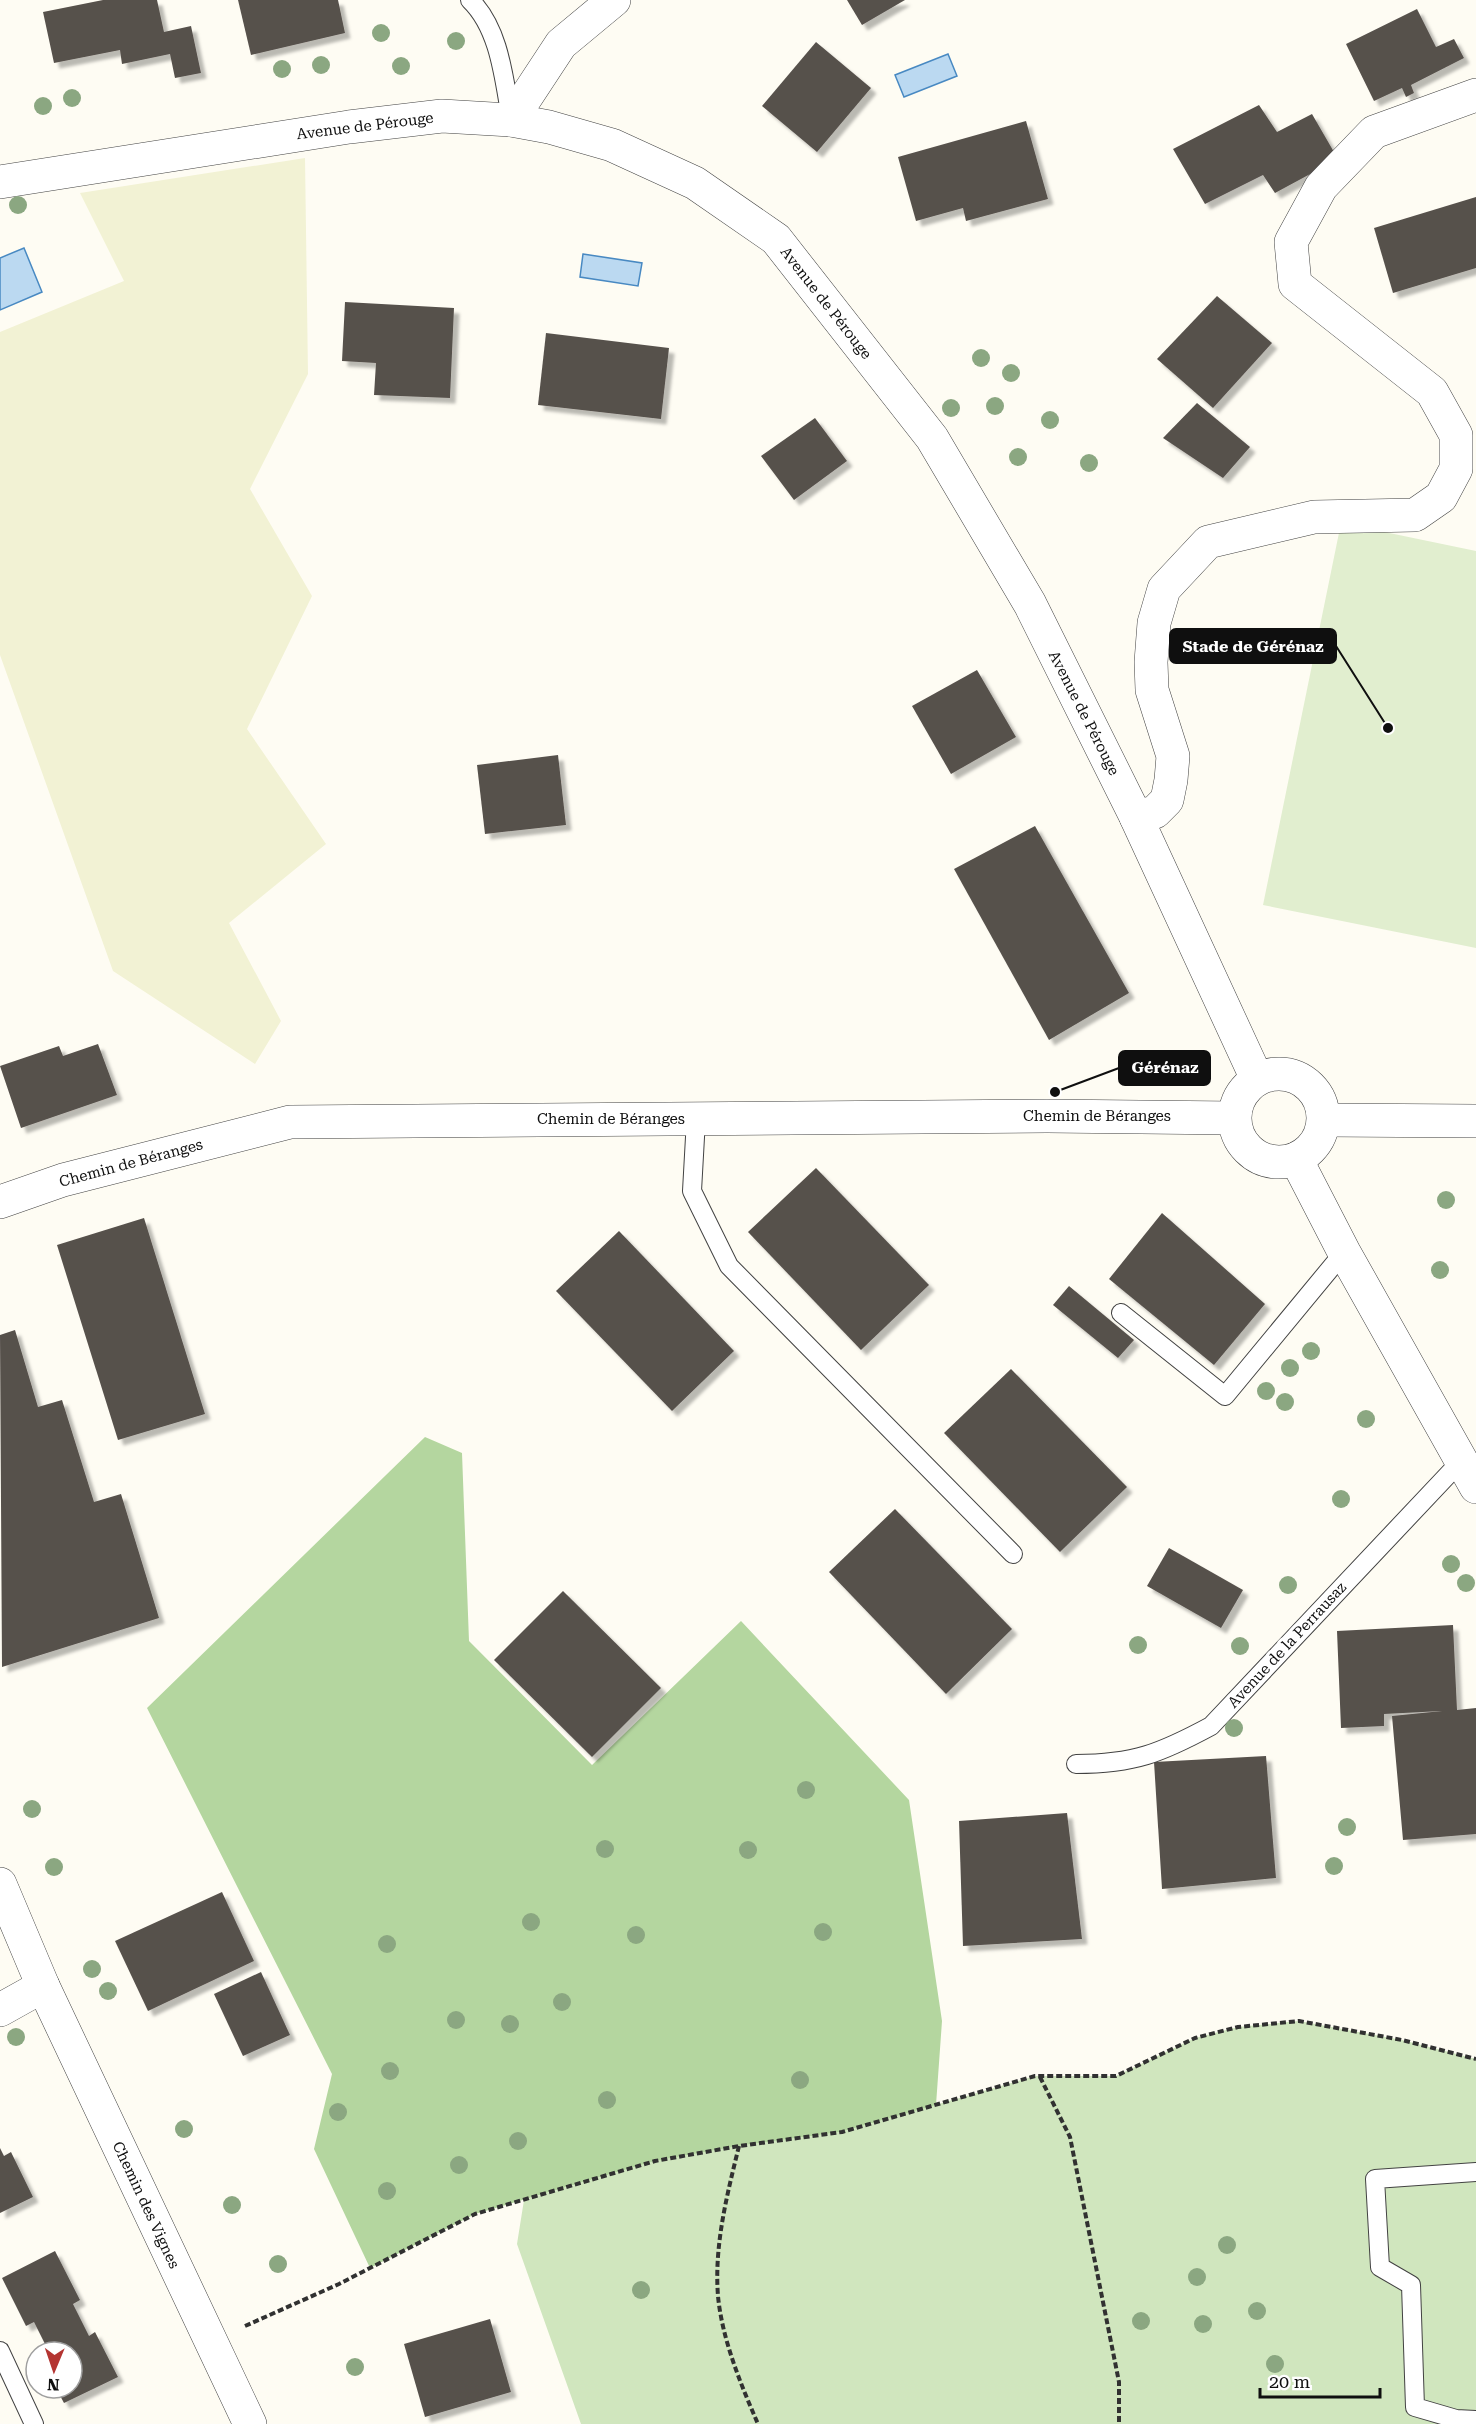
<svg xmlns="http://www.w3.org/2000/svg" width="1476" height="2424" font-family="'Roboto Serif',serif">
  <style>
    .farmland { fill: #f2f2d4 }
    .green { fill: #d0e6be }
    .forest { fill: #b4d69f }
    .pitch { fill: #e1eecf }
    .water { fill: #bbd9f1; stroke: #4889c2; stroke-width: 1.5 }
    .building { fill: #57514c; filter: url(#shadow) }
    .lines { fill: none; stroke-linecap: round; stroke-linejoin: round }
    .service-casing { stroke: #424242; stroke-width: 20 }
    .minor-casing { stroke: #424242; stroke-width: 34 }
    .tertiary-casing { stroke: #424242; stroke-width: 34 }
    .path { stroke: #313131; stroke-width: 4; stroke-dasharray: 6 3; stroke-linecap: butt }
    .service { stroke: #fff; stroke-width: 18 }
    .minor { stroke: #fff; stroke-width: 33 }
    .tertiary { stroke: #fff; stroke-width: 33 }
    .tree { fill: #8ba781 }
    .labels { text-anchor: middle; stroke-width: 6; stroke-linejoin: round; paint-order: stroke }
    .street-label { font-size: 15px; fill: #0f0f0f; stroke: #fff }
    .leader { fill: none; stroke: #0f0f0f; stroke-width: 2 }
    .callout-dot { fill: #0f0f0f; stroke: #fff; stroke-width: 2 }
    .callout { fill: #0f0f0f; stroke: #0f0f0f; stroke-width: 2 }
    .callout-label { font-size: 16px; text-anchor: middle; font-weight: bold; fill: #fff }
  </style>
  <defs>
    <filter id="shadow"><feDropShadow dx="5.5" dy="5.5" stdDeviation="1.5" flood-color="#0004"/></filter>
  </defs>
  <rect width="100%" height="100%" fill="#fefcf3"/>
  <path class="farmland" d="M305 158 308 374 250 489 312 596 247 729 326 844 229 923 281 1021 255 1064 113 971 0 655V332L124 281 80 193Z"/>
  <path class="green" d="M1299 2021 1402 2040 1476 2059V2424H581L517 2244 524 2200 655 2161 739 2146 842 2132 1035 2076H1116L1195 2038 1238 2027Z"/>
  <path class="forest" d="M425 1437 462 1453 469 1641 592 1765 741 1621 909 1800 942 2021 936 2105 841 2132 739 2146 655 2161 475 2214 370 2268 314 2149 332 2074 147 1708Z"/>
  <path class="pitch" d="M1341 523 1476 551V948L1263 905Z"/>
  <g class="water">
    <path d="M948 54 957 76 904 97 895 75Z"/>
    <path d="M24 248 42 292 0 310V258Z"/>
    <path d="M583 254 642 263 638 286 580 277Z"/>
  </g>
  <g class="building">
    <path d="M103 0H157L164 32 191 26 201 73 175 78 170 54 122 64 120 50 54 63 43 12Z"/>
    <path d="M238 0H338L345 33 251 55Z"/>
    <path d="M847 0H905L862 25Z"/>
    <path d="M1417 9 1436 47 1454 39 1464 58 1411 85 1414 93 1406 97 1402 88 1374 101 1346 44Z"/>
    <path d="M816 42 871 88 817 152 762 106Z"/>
    <path d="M1259 105 1277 132 1312 114 1338 159 1275 193 1263 175 1205 204 1173 149Z"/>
    <path d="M1026 121 1048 199 966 221 963 208 916 221 898 157Z"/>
    <path d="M1476 197V268L1393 293 1374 228Z"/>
    <path d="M1217 296 1272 343 1213 408 1157 359Z"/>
    <path d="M345 302 454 308 450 398 374 395 376 363 342 361Z"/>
    <path d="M546 333 669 348 661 419 538 405Z"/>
    <path d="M1197 403 1250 447 1223 478 1163 438Z"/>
    <path d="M815 418 847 461 794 500 761 456Z"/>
    <path d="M977 670 1016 737 951 774 912 706Z"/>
    <path d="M558 755 566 825 485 834 477 765Z"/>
    <path d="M1035 826 1129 993 1049 1040 954 869Z"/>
    <path d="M98 1044 117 1095 21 1128 0 1066 59 1046 63 1056Z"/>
    <path d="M816 1168 929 1285 861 1350 748 1232Z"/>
    <path d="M1162 1213 1265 1304 1214 1365 1109 1279Z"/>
    <path d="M144 1218 205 1414 118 1440 57 1245Z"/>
    <path d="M619 1231 734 1351 672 1411 556 1291Z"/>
    <path d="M1069 1286 1134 1340 1118 1358 1053 1305Z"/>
    <path d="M15 1330 38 1407 62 1400 94 1502 121 1494 159 1618 2 1667 0 1335Z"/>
    <path d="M1011 1369 1127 1487 1060 1552 944 1433Z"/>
    <path d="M895 1509 1012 1629 946 1694 829 1572Z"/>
    <path d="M1169 1548 1243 1590 1221 1628 1147 1586Z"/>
    <path d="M563 1591 661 1688 592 1757 494 1660Z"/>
    <path d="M1453 1625 1457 1710 1476 1708V1834L1403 1840 1392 1716 1442 1711 1384 1714V1726L1341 1728 1337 1631Z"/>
    <path d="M1266 1756 1276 1878 1162 1889 1154 1762Z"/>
    <path d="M1067 1813 1082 1939 963 1946 959 1821Z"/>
    <path d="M222 1892 254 1961 148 2011 115 1941Z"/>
    <path d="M261 1972 290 2035 243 2056 214 1994Z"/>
    <path d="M0 2148 4 2156 11 2152 33 2197 0 2213Z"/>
    <path d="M55 2251 80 2300 73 2304 89 2336 95 2332 118 2377 64 2403 56 2388H72V2352H49L34 2322 26 2326 2 2278Z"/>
    <path d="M490 2319 511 2392 425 2417 404 2344Z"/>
  </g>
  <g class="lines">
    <defs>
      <g id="service">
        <path d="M470 0C500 29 504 80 511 118"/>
        <path d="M696 1119 692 1191 729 1266 1013 1554"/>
        <path d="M1121 1313 1225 1396 1344 1252"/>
        <path d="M1076 1764C1134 1764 1161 1753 1211 1726L1461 1461"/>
        <path d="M1476 2172 1375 2179 1380 2267 1411 2285 1415 2407 1456 2419 1476 2420"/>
        <path d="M0 2351 34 2424"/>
      </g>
      <g id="minor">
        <path d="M511 120 561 44 614 0"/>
        <path d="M1136 817 1155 812 1167 800 1171 780 1173 756 1152 690 1151 662 1154 623 1164 589 1208 542 1314 517 1415 515 1441 497 1456 469V435L1432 392 1295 284 1291 242 1321 187 1374 132 1476 95"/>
        <path d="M1324 1120 1476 1121"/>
        <path d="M0 1202 63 1180 290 1122 1047 1116 1234 1118"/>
        <path d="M0 1884 43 1986 250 2424"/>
        <path d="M0 2010 43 1986"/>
      </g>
      <g id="tertiary">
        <path d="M0 182 349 127 442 116 511 120 549 127 612 145 695 183 776 239 932 438 1030 604 1136 817 1257 1079"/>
        <circle cx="1279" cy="1118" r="44"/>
        <path d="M1296 1159 1344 1252 1476 1487"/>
      </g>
    </defs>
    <use href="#service" class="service-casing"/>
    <use href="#minor" class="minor-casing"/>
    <use href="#tertiary" class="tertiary-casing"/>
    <g class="path">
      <path d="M1040 2077 1070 2137 1119 2382V2424"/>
      <path d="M739 2146C727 2195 714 2245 718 2296 722 2339 741 2385 758 2424"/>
      <path d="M245 2326 339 2284 475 2214 655 2161 739 2146 842 2132 1035 2076H1116L1195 2038 1238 2027 1299 2021 1402 2040 1476 2059"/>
    </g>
    <use href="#service" class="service"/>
    <use href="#minor" class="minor"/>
    <use href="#tertiary" class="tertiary"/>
  </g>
  <g class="tree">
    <circle cx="381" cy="33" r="9"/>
    <circle cx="456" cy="41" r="9"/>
    <circle cx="321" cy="65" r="9"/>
    <circle cx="401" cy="66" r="9"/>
    <circle cx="282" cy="69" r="9"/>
    <circle cx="72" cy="98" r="9"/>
    <circle cx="43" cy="106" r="9"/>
    <circle cx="18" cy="205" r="9"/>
    <circle cx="981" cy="358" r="9"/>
    <circle cx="1011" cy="373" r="9"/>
    <circle cx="995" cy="406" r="9"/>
    <circle cx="951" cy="408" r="9"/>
    <circle cx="1050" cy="420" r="9"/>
    <circle cx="1018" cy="457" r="9"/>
    <circle cx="1089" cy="463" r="9"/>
    <circle cx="1446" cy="1200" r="9"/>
    <circle cx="1440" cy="1270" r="9"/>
    <circle cx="1311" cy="1351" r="9"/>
    <circle cx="1290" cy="1368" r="9"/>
    <circle cx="1266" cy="1391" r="9"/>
    <circle cx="1285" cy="1402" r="9"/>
    <circle cx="1366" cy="1419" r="9"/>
    <circle cx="1341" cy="1499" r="9"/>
    <circle cx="1451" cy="1564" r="9"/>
    <circle cx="1466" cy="1583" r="9"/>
    <circle cx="1288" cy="1585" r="9"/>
    <circle cx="1138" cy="1645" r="9"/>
    <circle cx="1240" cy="1646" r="9"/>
    <circle cx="1234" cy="1728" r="9"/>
    <circle cx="806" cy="1790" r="9"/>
    <circle cx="32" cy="1809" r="9"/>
    <circle cx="1347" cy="1827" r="9"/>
    <circle cx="605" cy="1849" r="9"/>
    <circle cx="748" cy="1850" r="9"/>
    <circle cx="1334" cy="1866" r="9"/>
    <circle cx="54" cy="1867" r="9"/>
    <circle cx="531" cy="1922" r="9"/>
    <circle cx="823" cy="1932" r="9"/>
    <circle cx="636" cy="1935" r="9"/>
    <circle cx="387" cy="1944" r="9"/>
    <circle cx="92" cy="1969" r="9"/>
    <circle cx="108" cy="1991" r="9"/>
    <circle cx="562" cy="2002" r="9"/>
    <circle cx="456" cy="2020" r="9"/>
    <circle cx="510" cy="2024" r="9"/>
    <circle cx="16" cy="2037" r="9"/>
    <circle cx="390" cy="2071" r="9"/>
    <circle cx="800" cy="2080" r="9"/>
    <circle cx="607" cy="2100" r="9"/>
    <circle cx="338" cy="2112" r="9"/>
    <circle cx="184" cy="2129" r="9"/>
    <circle cx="518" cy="2141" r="9"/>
    <circle cx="459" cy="2165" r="9"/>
    <circle cx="387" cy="2191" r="9"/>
    <circle cx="232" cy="2205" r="9"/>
    <circle cx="1227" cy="2245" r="9"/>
    <circle cx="278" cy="2264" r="9"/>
    <circle cx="1197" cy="2277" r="9"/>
    <circle cx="641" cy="2290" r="9"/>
    <circle cx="1257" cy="2311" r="9"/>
    <circle cx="1141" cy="2321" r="9"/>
    <circle cx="1203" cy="2324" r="9"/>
    <circle cx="1275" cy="2364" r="9"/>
    <circle cx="355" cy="2367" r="9"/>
  </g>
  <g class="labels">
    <g class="street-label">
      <text transform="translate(365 126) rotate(-7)" y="5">Avenue de Pérouge</text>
      <text transform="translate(826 303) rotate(52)" y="5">Avenue de Pérouge</text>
      <text transform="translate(1084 713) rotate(63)" y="5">Avenue de Pérouge</text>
      <text x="1097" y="1121">Chemin de Béranges</text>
      <text x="611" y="1124">Chemin de Béranges</text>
      <text transform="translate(131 1163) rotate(-15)" y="5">Chemin de Béranges</text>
      <text transform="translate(1287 1645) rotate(-47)" y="5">Avenue de la Perrausaz</text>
      <text transform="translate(146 2205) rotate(65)" y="5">Chemin des Vignes</text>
    </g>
  </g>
  <path class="leader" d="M1388 728L1336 646M1055 1092L1119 1068"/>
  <g class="callout-dot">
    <circle cx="1388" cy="728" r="6"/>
    <circle cx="1055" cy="1092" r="6"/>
  </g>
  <g class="callout">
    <rect x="1170" y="629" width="166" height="34" rx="6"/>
    <rect x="1119" y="1051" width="91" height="34" rx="6"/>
  </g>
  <g class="callout-label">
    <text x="1253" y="652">Stade de Gérénaz</text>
    <text x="1165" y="1073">Gérénaz</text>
  </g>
  <g transform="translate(54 2370) rotate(182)"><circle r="28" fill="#ffffff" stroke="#9f9f9f" stroke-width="1.5"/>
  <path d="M0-4.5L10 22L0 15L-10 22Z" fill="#b43532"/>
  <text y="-9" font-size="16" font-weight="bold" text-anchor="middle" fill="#0f0f0f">N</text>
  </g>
  <path d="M1260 2388v9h120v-9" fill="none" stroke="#0f0f0f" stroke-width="3"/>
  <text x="1269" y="2388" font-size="18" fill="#0f0f0f" stroke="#ffffff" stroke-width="4.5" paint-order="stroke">20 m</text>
</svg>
